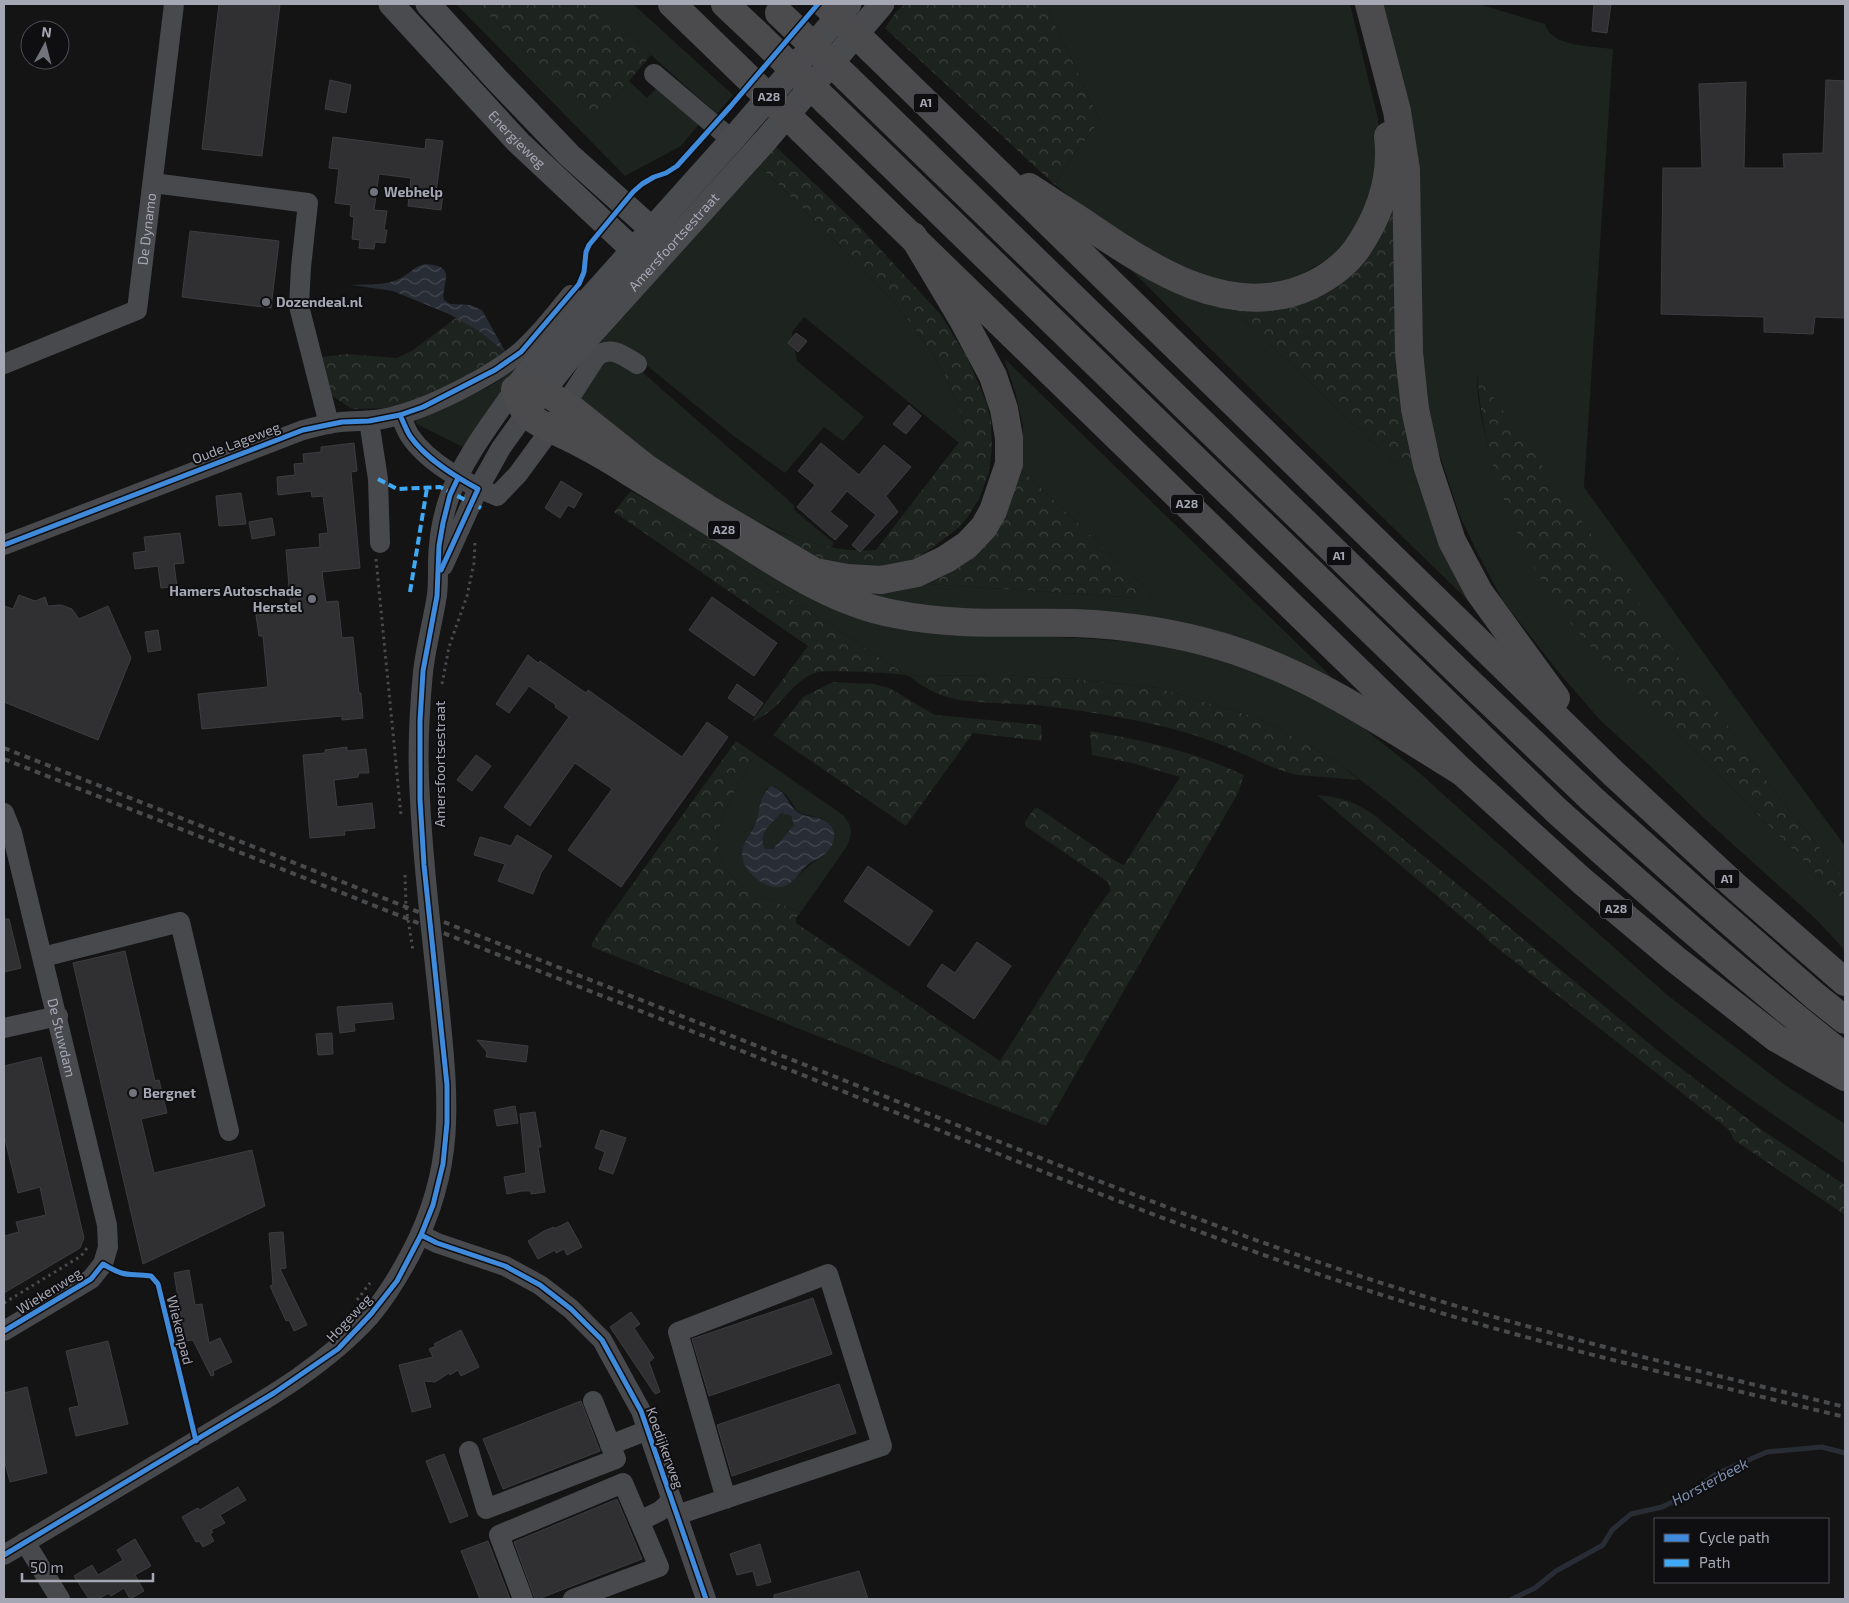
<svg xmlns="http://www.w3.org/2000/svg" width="1849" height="1603" font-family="'Exo 2',sans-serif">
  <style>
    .green { fill: #1d231e; fill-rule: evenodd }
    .forest { fill: url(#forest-crowns) }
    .water { fill: url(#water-waves); fill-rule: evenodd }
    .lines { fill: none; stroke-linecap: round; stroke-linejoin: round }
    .stream { stroke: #282d35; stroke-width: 5 }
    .building { fill: #303032; stroke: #3d3d40 }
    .path { stroke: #4a4a4f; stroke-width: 3; stroke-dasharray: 2.5 4; stroke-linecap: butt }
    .minor { stroke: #48494d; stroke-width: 20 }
    .major { stroke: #4a4b4f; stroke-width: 25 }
    .highway { stroke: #4b4b4e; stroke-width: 28 }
    .rail { stroke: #484a4c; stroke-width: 4; stroke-dasharray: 6 5; stroke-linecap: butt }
    .highway-bridge { stroke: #4b4b4e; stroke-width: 28 }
    .quiet { stroke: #3fa9f5; stroke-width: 4; stroke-dasharray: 8 4; stroke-linecap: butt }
    .cycleway-casing { stroke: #0f0e10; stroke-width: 8 }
    .cycleway { stroke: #408adc; stroke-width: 5 }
    .poi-dot { fill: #72747d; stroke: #0f0e10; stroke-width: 2 }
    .labels { text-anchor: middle; stroke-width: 4; stroke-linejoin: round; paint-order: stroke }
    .shield { fill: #0f0e10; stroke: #787984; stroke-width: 1 }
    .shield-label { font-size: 12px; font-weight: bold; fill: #a5a7b5 }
    .street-label { font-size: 14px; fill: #a5a7b5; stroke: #0f0e10 }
    .poi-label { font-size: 14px; font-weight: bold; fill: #a5a7b5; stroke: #0f0e10; text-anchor: start }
    .water-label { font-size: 15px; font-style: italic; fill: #7c8fb0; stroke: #0f0e10 }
  </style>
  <defs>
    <pattern id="forest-crowns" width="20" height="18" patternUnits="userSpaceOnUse" patternTransform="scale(1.25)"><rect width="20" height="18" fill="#1d231e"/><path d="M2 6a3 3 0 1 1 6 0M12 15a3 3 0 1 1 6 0" fill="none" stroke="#3b403c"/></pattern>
    <pattern id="water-waves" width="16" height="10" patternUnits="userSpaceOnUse" patternTransform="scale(1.25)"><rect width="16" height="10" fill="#282d35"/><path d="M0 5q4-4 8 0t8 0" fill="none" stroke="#444950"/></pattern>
  </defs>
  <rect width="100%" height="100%" fill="#141414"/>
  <g class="green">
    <path d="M456 4H478L595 120 629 81 647 98 659 85 700 123 681 146 625 176Z"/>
    <path d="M598 4H633L733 95 717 114 651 55Z"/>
    <path d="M1045 4H1350L1378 119 1379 150 1370 202 1355 230 1336 254 1299 276 1262 288 1228 282 1180 268 1111 228 1055 185 1071 159 1100 120Z"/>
    <path d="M1378 4H1478L1545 24C1550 47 1593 46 1613 49L1584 487 1760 731 1845 846V879L1777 795 1477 375C1477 409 1487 442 1496 474L1611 666 1845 902V951L1818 921 1707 821 1647 763 1601 721 1560 674 1503 601 1478 554 1459 514 1431 428Z"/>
    <path d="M755 162C786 191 816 222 847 253 899 306 949 358 966 433L959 443 804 317 792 332 797 361 864 417 843 441 824 427 785 473 731 434 629 351 592 350Z"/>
    <path d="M1126 265 1233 309 1421 488 1482 614 1276 414Z"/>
    <path d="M548 338 463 447 417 424 415 422 420 416 487 388 499 380Z"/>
    <path d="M606 358 641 371 794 505V510L834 543 831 548 804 541 730 512 574 400Z"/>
    <path d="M1004 358 1346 691 1254 648 905 604 850 588 915 583 1139 598H1149L1153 595 1020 468 1023 425 1015 392Z"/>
    <path d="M631 491 803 588 924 631 1078 638 1137 642 1168 647 1202 655 1270 677 1352 719 1415 769 1666 994 1785 1085 1845 1124V1164L1736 1089 1685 1049 1390 803 1345 768 1316 749 1274 726 1248 715 1158 688 1074 679 1005 675 908 676 629 493Z"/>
    <path d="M755 754 843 815C853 828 853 831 847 846L801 912C786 908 772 900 758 894 686 859 728 805 755 754ZM773 786C777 788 782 791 786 795 800 811 790 812 816 817L831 847C818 860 803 869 790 883L744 845 756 822 764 792 768 787Z"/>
    <path d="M781 813 791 816 794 825 773 849H765C757 833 771 824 781 813Z"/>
  </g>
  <g class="forest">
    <path d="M478 4H598L651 55 595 121Z"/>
    <path d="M905 4H1045L1100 120 1071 159 1055 185 885 28 896 12Z"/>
    <path d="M772 143 859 226 941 315 968 359 987 404 991 422 992 448 989 472 980 497 967 518 958 528 932 548 913 560 874 567 829 563 806 554 730 512C777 531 824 554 876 550L966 433C949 358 899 306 847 253 816 222 786 191 755 162Z"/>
    <path d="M1392 195 1402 410 1409 450 1421 488 1233 309 1290 305Z"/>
    <path d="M456 318 480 332 506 353 463 379 393 408 352 409 325 391 321 357 347 354 397 358 413 350Z"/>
    <path d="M1477 374 1777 795 1845 879V902C1791 848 1737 793 1683 739 1643 698 1597 659 1563 613 1514 546 1483 457 1477 374Z"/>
    <path d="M1020 468 1153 595 1149 598H1139L915 583Z"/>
    <path d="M629 493 908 676 1005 675 1074 679 1158 688 1248 715 1274 726 1316 749 1345 768 1359 780 1298 775C1279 771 1263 763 1245 755 1220 743 1193 734 1166 727 1123 717 1079 710 1036 705 1010 703 985 704 960 700 946 698 933 692 921 685 917 683 913 678 909 676 901 673 827 670 818 672 791 679 780 713 752 721L808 646 614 512Z"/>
    <path d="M833 682 874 684 889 688 935 715 1041 725 1042 741 973 733 906 826 773 735 803 697Z"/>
    <path d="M1090 731C1143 740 1195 752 1244 775L1238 793 1046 1126 592 947V943L606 921 736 741 755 754C728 805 686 859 758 894 772 900 786 908 801 912L796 918V923L1000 1061 1098 907 1111 890 1108 882 1025 826V822L1034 809 1038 808 1117 862 1124 865 1180 777 1132 763 1092 755Z"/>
    <path d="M1317 795C1344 798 1350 800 1373 814L1657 1050 1765 1132 1845 1185V1215L1734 1140 1729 1130 1491 943 1482 934Z"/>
  </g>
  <g class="water">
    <path d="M425 264C459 266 441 283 444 300L450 304 470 305 482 310 506 353 480 332 449 314 393 291 352 285C367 284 387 286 401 278 410 273 415 266 425 264Z"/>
    <path d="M772 786C786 792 786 800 795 810 805 820 829 814 834 832 835 836 833 843 831 847 826 855 818 858 810 863 801 869 795 882 785 886 768 893 741 871 742 853 743 841 752 833 756 822 760 809 759 798 769 787ZM781 813 791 816 794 825 773 849H765C757 834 771 824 781 813Z"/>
  </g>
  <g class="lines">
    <path class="stream" d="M1512 1599 1535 1588 1556 1571 1603 1545 1612 1530 1631 1514 1662 1507 1689 1494 1716 1474 1767 1452 1822 1447 1845 1453"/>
  </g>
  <g class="building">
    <path d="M219 4H280L262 156 202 149Z"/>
    <path d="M1594 4H1611L1607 33 1592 31Z"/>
    <path d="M330 80 351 85 346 113 325 109Z"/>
    <path d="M1826 80 1845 81V318L1815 317 1813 334 1764 332V317L1661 314 1663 168H1702L1699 84 1746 82 1744 168H1784L1783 154 1823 153Z"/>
    <path d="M333 137 425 149 426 139 443 141 436 192 443 193 441 210 408 206 411 178 379 174 374 210 387 211 384 230H387L385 243 375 242 374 249 359 248 360 240 352 239 354 217 350 216 351 205 335 203 339 169 329 168Z"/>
    <path d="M190 231 279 241 271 308 182 297Z"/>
    <path d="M796 333 807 341 798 352 788 343Z"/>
    <path d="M909 405 921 416 906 434 893 424Z"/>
    <path d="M354 443 357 471 351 472 360 568 322 572 326 602 338 601 342 638 353 637 359 693H361L363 718 342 720V716L202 729 198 694 268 687 263 636H259L256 615 291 611 286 550 320 547 319 534 328 533 323 496 312 497 311 491 278 495 277 477 295 475 294 464 304 463 303 454 321 452V447Z"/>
    <path d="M821 443 859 475 884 445 911 467 886 496 898 512 860 552 852 545 876 515 847 491 830 512 848 526 835 540 797 507 815 485 798 471Z"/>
    <path d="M561 481 582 494 574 508 568 505 560 518 545 508Z"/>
    <path d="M241 493 246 524 219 526 216 496Z"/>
    <path d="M272 518 275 535 252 539 249 522Z"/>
    <path d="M180 533 184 563 174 564 177 586 161 588 158 566 135 569 133 553 146 551 144 537Z"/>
    <path d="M19 595 35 601 45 597 48 606 61 605 72 609 79 619 108 606 131 658 98 740 4 702V606L13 609Z"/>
    <path d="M712 597 777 643 754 676 689 630Z"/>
    <path d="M158 630 161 650 148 652 145 632Z"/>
    <path d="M528 655 538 663 540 661 586 693 588 690 682 757 707 722 728 737 621 887 568 850 612 789 575 763 530 826 504 807 569 717 555 707 556 705 529 686 509 713 496 704Z"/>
    <path d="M737 684 763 703 754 716 728 698Z"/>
    <path d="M347 747V751L366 749 369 773H359L358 777 334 780 337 807 372 803 375 828 344 831 345 835 310 838 303 755 325 753V750Z"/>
    <path d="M476 755 491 766 472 791 457 780Z"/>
    <path d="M517 835 552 856 541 873 533 894 498 881 505 864 474 855 480 837 511 846Z"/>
    <path d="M868 866 933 911 909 946 844 901Z"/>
    <path d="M4 919H9L21 968 4 972Z"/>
    <path d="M977 942 1011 966 974 1019 927 986 942 964 955 973Z"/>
    <path d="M125 951 155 1081 159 1080 167 1113 141 1119 154 1173 252 1150 265 1206 143 1264 73 963Z"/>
    <path d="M392 1003 394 1019 354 1023 355 1031 340 1033 337 1007Z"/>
    <path d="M332 1033 333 1054 318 1055 316 1034Z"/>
    <path d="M477 1040 528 1046 526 1062 486 1057 487 1052Z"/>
    <path d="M41 1057 84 1238 80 1248 4 1293V1236L19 1232 16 1222 46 1215 40 1187 18 1193 4 1135V1066Z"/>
    <path d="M515 1106 518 1123 497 1126 494 1110Z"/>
    <path d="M535 1112 541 1147H538L545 1192 531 1194V1191H522L507 1194 504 1177 526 1173 520 1114Z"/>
    <path d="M601 1130 626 1138 613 1174 599 1169 605 1152 595 1148Z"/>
    <path d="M568 1222 582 1247 567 1255 564 1249 556 1253 555 1250 538 1259 528 1241 544 1231 554 1227V1229Z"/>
    <path d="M283 1232 286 1268 280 1269 307 1325 294 1331 289 1320 286 1321 270 1286 273 1285 269 1233Z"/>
    <path d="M189 1270 195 1305 202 1304 209 1343 220 1338 232 1362 213 1371 214 1375 211 1376 193 1340 185 1341 174 1273Z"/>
    <path d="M813 1298 832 1354 709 1396 692 1339Z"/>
    <path d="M631 1312 640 1324 634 1328 654 1358 649 1362 660 1392 655 1394 610 1327Z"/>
    <path d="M461 1330 479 1367 461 1376 458 1370 450 1375 449 1373 435 1382 424 1381 431 1407 412 1412 399 1365 433 1357 429 1349 436 1346 434 1344Z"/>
    <path d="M108 1341 128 1424 76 1436 69 1408 79 1406 66 1351Z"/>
    <path d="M839 1384 856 1433 732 1476 717 1425Z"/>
    <path d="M27 1387 47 1473 10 1482 4 1459V1393Z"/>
    <path d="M581 1401 600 1451 503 1489 483 1439Z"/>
    <path d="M444 1454 468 1516 450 1523 426 1461Z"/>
    <path d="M238 1487 246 1500 220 1515 225 1523 211 1530 213 1532 210 1534 214 1541 203 1547 199 1541 196 1542 182 1517 196 1509 198 1508 200 1510Z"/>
    <path d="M617 1499 642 1559 538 1599H535L514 1542Z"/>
    <path d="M135 1539 151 1566 135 1575 144 1591 130 1599 124 1588 111 1596 109 1593 98 1599H89L74 1576 92 1565 98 1575 123 1560 117 1550Z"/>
    <path d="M488 1541 510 1599H480L461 1551Z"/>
    <path d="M760 1544 771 1582 757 1586 753 1571 737 1575 730 1554Z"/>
    <path d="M859 1571 868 1599H774V1595Z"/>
  </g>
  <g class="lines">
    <g class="path">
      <path d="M376 559 401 815"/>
      <path d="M442 684 449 647 467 596 474 563 475 542"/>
      <path d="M405 875 406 907 413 951"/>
      <path d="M357 1300 370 1283"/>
      <path d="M4 1303 81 1256 87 1248"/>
    </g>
    <g class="minor">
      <path d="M654 74 732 140"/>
      <path d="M153 183 308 203 301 267 299 306 329 424"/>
      <path id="s1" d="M4 364 137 310 174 4"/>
      <path d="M400 415C403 421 406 430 410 436 428 463 467 484 497 496L518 474 551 429 565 405 596 357C610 345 623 355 637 364"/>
      <path d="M369 421 378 479 380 543"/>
      <path d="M4 545 303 430C316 427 328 423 341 422 356 420 371 422 387 418 425 410 490 378 520 352 539 336 555 314 571 295"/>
      <path d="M443 566 478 489 501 448 526 413"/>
      <path id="s2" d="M4 813 12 833 107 1225 108 1247 103 1264 91 1279 4 1331"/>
      <path d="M43 957 180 922 229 1131"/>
      <path d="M4 1028 58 1016"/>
      <path d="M421 1235 437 1243 505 1266 540 1285 571 1309 602 1340 641 1411 706 1599"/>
      <path d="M610 1445 648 1430"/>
      <path d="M469 1451 486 1509 616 1459 593 1401"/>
      <path d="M677 1515 882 1446 828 1274 678 1332 726 1499"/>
      <path d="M640 1521 660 1511 672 1500"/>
      <path d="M25 1542 60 1599"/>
      <path d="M4 1555C71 1515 138 1476 204 1436 263 1401 324 1367 370 1316 387 1296 400 1274 412 1251 457 1164 448 1096 439 1003 432 935 423 867 420 799 417 757 419 714 423 672 426 646 433 621 437 595 439 579 437 562 439 546 440 530 444 513 449 498 461 462 493 420 515 389"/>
      <path d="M523 1599 499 1535 623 1483 659 1567 573 1599"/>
    </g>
    <g class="major">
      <path id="s3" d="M391 4 518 142 644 260"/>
      <path d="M428 4 498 81 569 155 665 241"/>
      <path d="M515 389 578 312 732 140 849 4"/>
      <path id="s4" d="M530 407 567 360 765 141 882 4"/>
    </g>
    <g class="highway">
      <path d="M672 4 735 65"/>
      <path d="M725 4 759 36"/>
      <path d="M1369 4 1397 111 1406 170 1409 353 1415 409 1427 465 1452 541 1479 592 1556 698"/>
      <path d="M871 49 1613 773 1734 885 1845 982"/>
      <path d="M847 78 1469 682 1593 800 1705 900 1815 996 1845 1020"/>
      <path d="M827 102 1557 811C1651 895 1746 979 1845 1057"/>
      <path d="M802 130 1462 772 1582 881 1675 959 1776 1038 1845 1077"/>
      <path d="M1029 187C1047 199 1065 210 1083 222 1148 266 1230 324 1312 285 1328 277 1345 265 1356 250 1379 217 1393 178 1388 136"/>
      <path d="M913 236 962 318 993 376 1004 409 1009 438V464L993 511 984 527 967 545 946 559 917 573 881 580 847 578 815 572 708 509 646 468 572 409 548 394 542 391 515 389C518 396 521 407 526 413 533 422 565 435 576 441 595 451 613 461 631 473 664 493 697 513 730 534 781 566 834 603 895 614 954 626 1014 622 1074 623 1123 625 1173 632 1220 646 1308 672 1384 724 1462 772"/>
    </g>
    <g class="rail">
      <path d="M4 748 1091 1178C1200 1220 1308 1261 1420 1295 1560 1338 1703 1372 1845 1407"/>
      <path d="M4 759C269 864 534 969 800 1074 982 1147 1164 1223 1351 1285 1513 1338 1680 1377 1845 1417"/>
    </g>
    <g class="highway-bridge">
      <path d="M825 4 871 49"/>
      <path d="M779 13 847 78"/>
      <path d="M759 36 827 102"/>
      <path d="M735 65 802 130"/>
    </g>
    <g class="quiet">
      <path d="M378 479 397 489 440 487 481 508"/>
      <path d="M410 592 427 488"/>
    </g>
    <defs>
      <g id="cycleway">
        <path d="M400 415C403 421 406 430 410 436 426 459 454 476 478 489L441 570"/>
        <path d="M4 545 303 430 342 422 369 421 400 415 423 407 495 370 521 352 579 284 584 272 586 252 589 245 633 192 642 184 654 177 666 173 677 166 730 107 818 4"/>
        <path d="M421 1235 437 1243 505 1266 540 1285 571 1309 602 1340 641 1411 706 1599"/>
        <path d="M4 1331 91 1279 103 1264C126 1278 127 1273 151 1276L158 1284 196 1441"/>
        <path d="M4 1555 274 1393 338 1349 371 1314 397 1281 421 1235 433 1205 443 1164 447 1123V1085L424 865 420 799V721L423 671 437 596 439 546 443 523 450 495 458 478"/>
      </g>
    </defs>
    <use href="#cycleway" class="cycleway-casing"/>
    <use href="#cycleway" class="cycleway"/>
  </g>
  <g class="poi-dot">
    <circle cx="374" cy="192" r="5"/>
    <circle cx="266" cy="302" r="5"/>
    <circle cx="312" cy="599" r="5"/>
    <circle cx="133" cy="1093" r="5"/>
  </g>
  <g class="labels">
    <g class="shield">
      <rect x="753" y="87.5" width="32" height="19" rx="4"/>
      <rect x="913.5" y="93.5" width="25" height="19" rx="4"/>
      <rect x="1171" y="494.5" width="32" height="19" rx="4"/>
      <rect x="708" y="520.5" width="32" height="19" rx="4"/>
      <rect x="1326.5" y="546.5" width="25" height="19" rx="4"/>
      <rect x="1714.5" y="869.5" width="25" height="19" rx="4"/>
      <rect x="1600" y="899.5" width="32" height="19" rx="4"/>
    </g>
    <g class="shield-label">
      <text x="769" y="101">A28</text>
      <text x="926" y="107">A1</text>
      <text x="1187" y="508">A28</text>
      <text x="724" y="534">A28</text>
      <text x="1339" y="560">A1</text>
      <text x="1727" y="883">A1</text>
      <text x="1616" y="913">A28</text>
    </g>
    <g class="street-label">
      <text dy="5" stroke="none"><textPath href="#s3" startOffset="185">Energieweg</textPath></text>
      <text dy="5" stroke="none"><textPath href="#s1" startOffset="225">De Dynamo</textPath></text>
      <text dy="5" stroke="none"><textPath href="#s4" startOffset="219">Amersfoortsestraat</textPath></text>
      <text transform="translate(236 443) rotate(-21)" y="5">Oude Lageweg</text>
      <text transform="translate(440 764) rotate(-90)" y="5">Amersfoortsestraat</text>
      <text dy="5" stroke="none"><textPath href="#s2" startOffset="232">De Stuwdam</textPath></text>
      <text transform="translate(49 1291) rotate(-32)" y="5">Wiekenweg</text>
      <text transform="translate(349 1318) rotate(-47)" y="5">Hogeweg</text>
      <text transform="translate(180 1330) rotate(76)" y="5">Wiekenpad</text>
      <text transform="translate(665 1448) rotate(70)" y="5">Koedijkerweg</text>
    </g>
    <g class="poi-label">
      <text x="384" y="197">Webhelp</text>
      <text x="276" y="307">Dozendeal.nl</text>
      <text x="302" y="596" text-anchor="end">Hamers Autoschade<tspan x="302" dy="16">Herstel</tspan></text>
      <text x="143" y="1098">Bergnet</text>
    </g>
    <g class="water-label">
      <text transform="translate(1710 1482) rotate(-28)" y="5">Horsterbeek</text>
    </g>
  </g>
  <rect width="1849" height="1603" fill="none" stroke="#a5a7b5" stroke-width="10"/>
  <rect x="1654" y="1518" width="175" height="65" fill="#0f0e10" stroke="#4b4b52"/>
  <rect x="1664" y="1534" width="25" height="8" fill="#408adc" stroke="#4b4b52"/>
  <text x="1699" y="1543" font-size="15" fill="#a5a7b5">Cycle path</text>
  <rect x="1664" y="1559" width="25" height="8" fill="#3fa9f5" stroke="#4b4b52"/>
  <text x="1699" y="1568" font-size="15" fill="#a5a7b5">Path</text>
  <g transform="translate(45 45) rotate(7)"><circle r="24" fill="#0f0e10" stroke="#4b4b52"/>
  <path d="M0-4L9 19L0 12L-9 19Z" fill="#72747d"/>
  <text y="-8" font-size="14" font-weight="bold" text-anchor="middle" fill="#a5a7b5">N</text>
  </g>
  <path d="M22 1573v8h131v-8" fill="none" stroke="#a5a7b5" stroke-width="2.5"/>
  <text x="30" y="1573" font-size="15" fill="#a5a7b5" stroke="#0f0e10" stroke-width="4" paint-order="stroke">50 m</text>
</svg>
